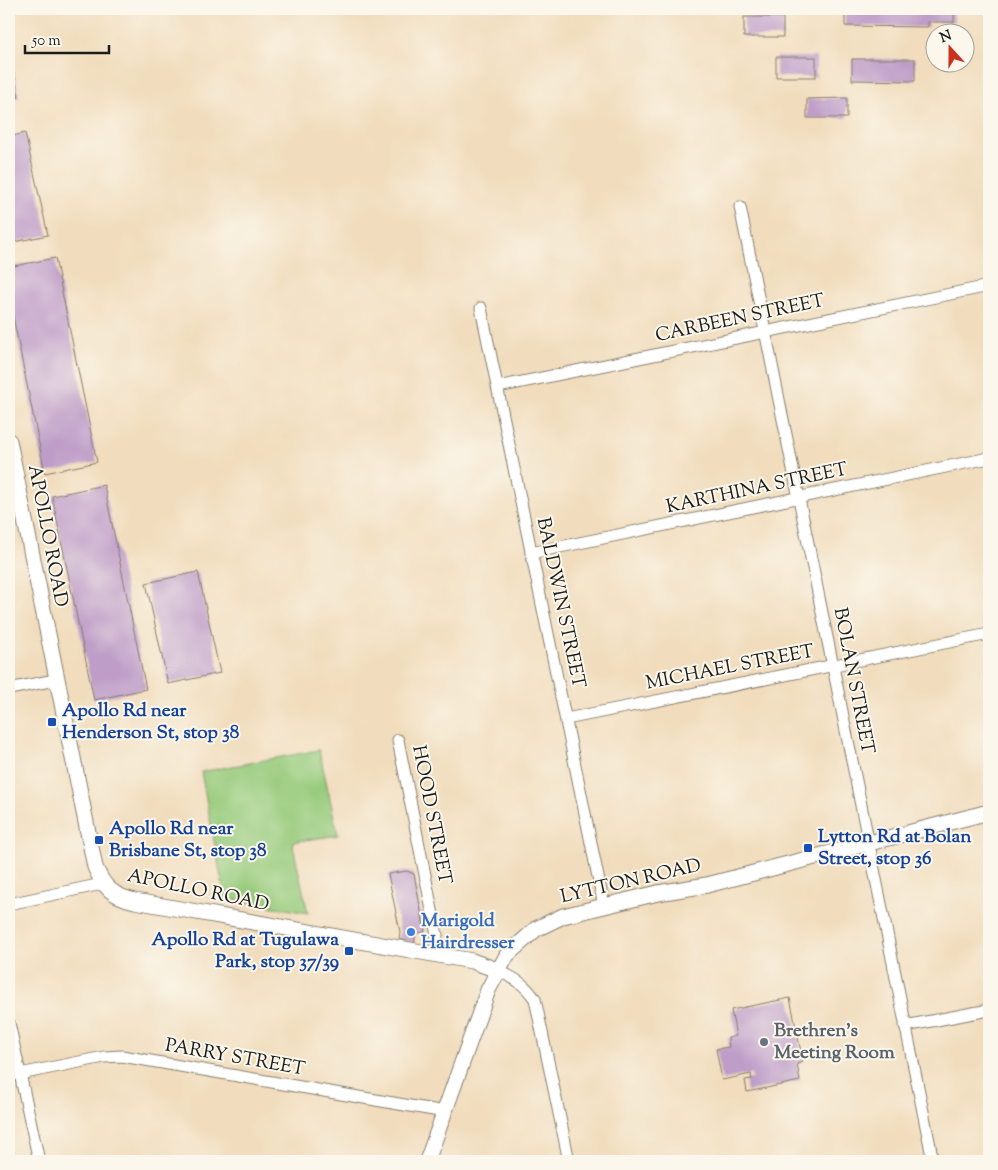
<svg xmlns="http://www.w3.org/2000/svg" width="998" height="1170" font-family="'Sorts Mill Goudy',serif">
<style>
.green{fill:#97cb7c;stroke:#5a744c}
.building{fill:#be9dc8}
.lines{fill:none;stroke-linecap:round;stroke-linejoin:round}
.street-casing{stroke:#867c6c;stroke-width:13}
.secondary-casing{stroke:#867c6c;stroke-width:17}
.street{stroke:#fff;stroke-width:11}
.secondary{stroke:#fff;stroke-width:15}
.transit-dot{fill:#1a4fb4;stroke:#fbf7ec;stroke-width:2}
.shop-dot{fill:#3f7fe0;stroke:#fbf7ec;stroke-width:2}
.worship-dot{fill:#6b7280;stroke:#fbf7ec;stroke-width:2}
.labels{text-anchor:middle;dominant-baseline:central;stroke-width:4;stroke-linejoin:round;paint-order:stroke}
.street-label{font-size:19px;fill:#1c1c1c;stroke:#fbf7ec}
.transit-label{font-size:19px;font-weight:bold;fill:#164399;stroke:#fbf7ec;text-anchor:start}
.shop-label{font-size:19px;font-weight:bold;fill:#366cbe;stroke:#fbf7ec;text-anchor:start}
.worship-label{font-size:19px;font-weight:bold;fill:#5b616d;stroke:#fbf7ec;text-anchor:start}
</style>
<rect width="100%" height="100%" fill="#fbf7ec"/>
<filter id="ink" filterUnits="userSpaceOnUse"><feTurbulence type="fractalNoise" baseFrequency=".02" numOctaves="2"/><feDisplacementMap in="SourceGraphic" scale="10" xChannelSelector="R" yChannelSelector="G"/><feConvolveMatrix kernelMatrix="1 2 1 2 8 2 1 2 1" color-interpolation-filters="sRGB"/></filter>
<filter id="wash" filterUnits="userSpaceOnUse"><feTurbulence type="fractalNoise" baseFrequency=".0096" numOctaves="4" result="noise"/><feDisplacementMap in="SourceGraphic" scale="20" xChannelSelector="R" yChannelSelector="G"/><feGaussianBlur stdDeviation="1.12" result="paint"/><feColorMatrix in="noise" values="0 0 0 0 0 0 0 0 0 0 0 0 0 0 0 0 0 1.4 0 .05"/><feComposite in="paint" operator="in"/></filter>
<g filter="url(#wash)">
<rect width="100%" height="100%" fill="#f1ddbd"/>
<path class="green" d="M319,750L338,835L292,842L308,913L225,898L201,772Z"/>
<g id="blocks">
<g class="building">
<path d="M845,9H954V22H928V27L845,26Z"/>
<rect x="744" y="17" width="39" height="20"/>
<path d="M9,51L19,97L9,99Z"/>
<rect x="776" y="57" width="40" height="20"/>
<path d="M852,59H915V81L852,80Z"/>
<path d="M847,98V118H807V99Z"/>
<path d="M25,133L48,235L9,243V137Z"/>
<path d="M55,258L97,462L45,473L9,297V267Z"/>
<path d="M104,485L146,689L94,700L52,496Z"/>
<path d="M198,572L220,673L168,684L146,583Z"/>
<path d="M407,871L414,874L425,932L416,933L414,943L399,939L400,932L388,874Z"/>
<path d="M790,998L803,1062L797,1064L800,1081L747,1092L745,1080L752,1079L751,1074L722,1080L716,1049L729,1047L728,1038L736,1036L731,1010Z"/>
</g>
</g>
</g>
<g filter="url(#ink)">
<use href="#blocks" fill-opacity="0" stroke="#867c6c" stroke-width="1"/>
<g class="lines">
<defs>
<g id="street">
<path d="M740,207L933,1161"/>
<path d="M481,308L604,906"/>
<path d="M498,387L989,286"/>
<path d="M9,503L20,501"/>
<path d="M531,553L989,458"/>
<path d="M9,689L55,680"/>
<path d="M566,719L989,634"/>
<path d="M398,740L437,935L435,956"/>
<path d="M9,904L102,884"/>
<path d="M497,970C514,978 524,983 535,999L569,1161"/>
<path d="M9,1023L39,1161"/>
<path d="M905,1026L989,1010"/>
<path d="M20,1074L104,1057L122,1056L445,1112"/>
</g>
<g id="secondary">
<path d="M9,441L95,867C104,888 113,896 135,901L472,961L497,970"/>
<path d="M427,1161L488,990L507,955L536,929L563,916L658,893L707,885L989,812"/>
</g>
</defs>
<use href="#street" class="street-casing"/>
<use href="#secondary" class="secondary-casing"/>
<use href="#street" class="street"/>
<use href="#secondary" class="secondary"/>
</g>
</g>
<g class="transit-dot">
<rect x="47" y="717" width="10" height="10" rx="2.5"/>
<rect x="94" y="835" width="10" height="10" rx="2.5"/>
<rect x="803" y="843" width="10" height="10" rx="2.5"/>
<rect x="344" y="946" width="10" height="10" rx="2.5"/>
</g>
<circle class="shop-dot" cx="411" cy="932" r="5"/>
<circle class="worship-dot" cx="764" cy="1042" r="5"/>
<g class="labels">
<g class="street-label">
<text transform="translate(740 319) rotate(-12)">CARBEEN STREET</text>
<text transform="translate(757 489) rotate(-12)">KARTHINA STREET</text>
<text transform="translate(47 536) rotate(79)">APOLLO ROAD</text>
<text transform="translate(560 603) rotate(78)">BALDWIN STREET</text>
<text transform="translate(730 668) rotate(-11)">MICHAEL STREET</text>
<text transform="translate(853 681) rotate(79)">BOLAN STREET</text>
<text transform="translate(431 815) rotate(79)">HOOD STREET</text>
<text transform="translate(631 882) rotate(-13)">LYTTON ROAD</text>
<text transform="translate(198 891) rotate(12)">APOLLO ROAD</text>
<text transform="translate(235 1058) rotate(10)">PARRY STREET</text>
</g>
<g class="transit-label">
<text x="62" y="711">Apollo Rd near<tspan x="62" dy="22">Henderson St, stop 38</tspan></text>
<text x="109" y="829">Apollo Rd near<tspan x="109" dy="22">Brisbane St, stop 38</tspan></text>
<text x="818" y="837">Lytton Rd at Bolan<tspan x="818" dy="22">Street, stop 36</tspan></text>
<text x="339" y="940" text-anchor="end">Apollo Rd at Tugulawa<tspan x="339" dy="22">Park, stop 37/39</tspan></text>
</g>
<g class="shop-label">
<text x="421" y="921">Marigold<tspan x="421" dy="22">Hairdresser</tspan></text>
</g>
<g class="worship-label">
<text x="774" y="1031">Brethren's<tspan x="774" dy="22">Meeting Room</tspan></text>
</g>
</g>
<rect width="998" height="1170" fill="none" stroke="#fbf7ec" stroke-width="30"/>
<g transform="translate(950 48) rotate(339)"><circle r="24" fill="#fbf7ec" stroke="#a29f99"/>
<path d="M0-4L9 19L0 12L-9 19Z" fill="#c8321e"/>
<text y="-8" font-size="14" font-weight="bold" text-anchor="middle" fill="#1c1c1c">N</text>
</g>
<path d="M25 45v8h84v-8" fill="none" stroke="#1c1c1c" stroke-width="2.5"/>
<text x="32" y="45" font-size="15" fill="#1c1c1c" stroke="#fbf7ec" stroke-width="4" paint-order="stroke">50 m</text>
</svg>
